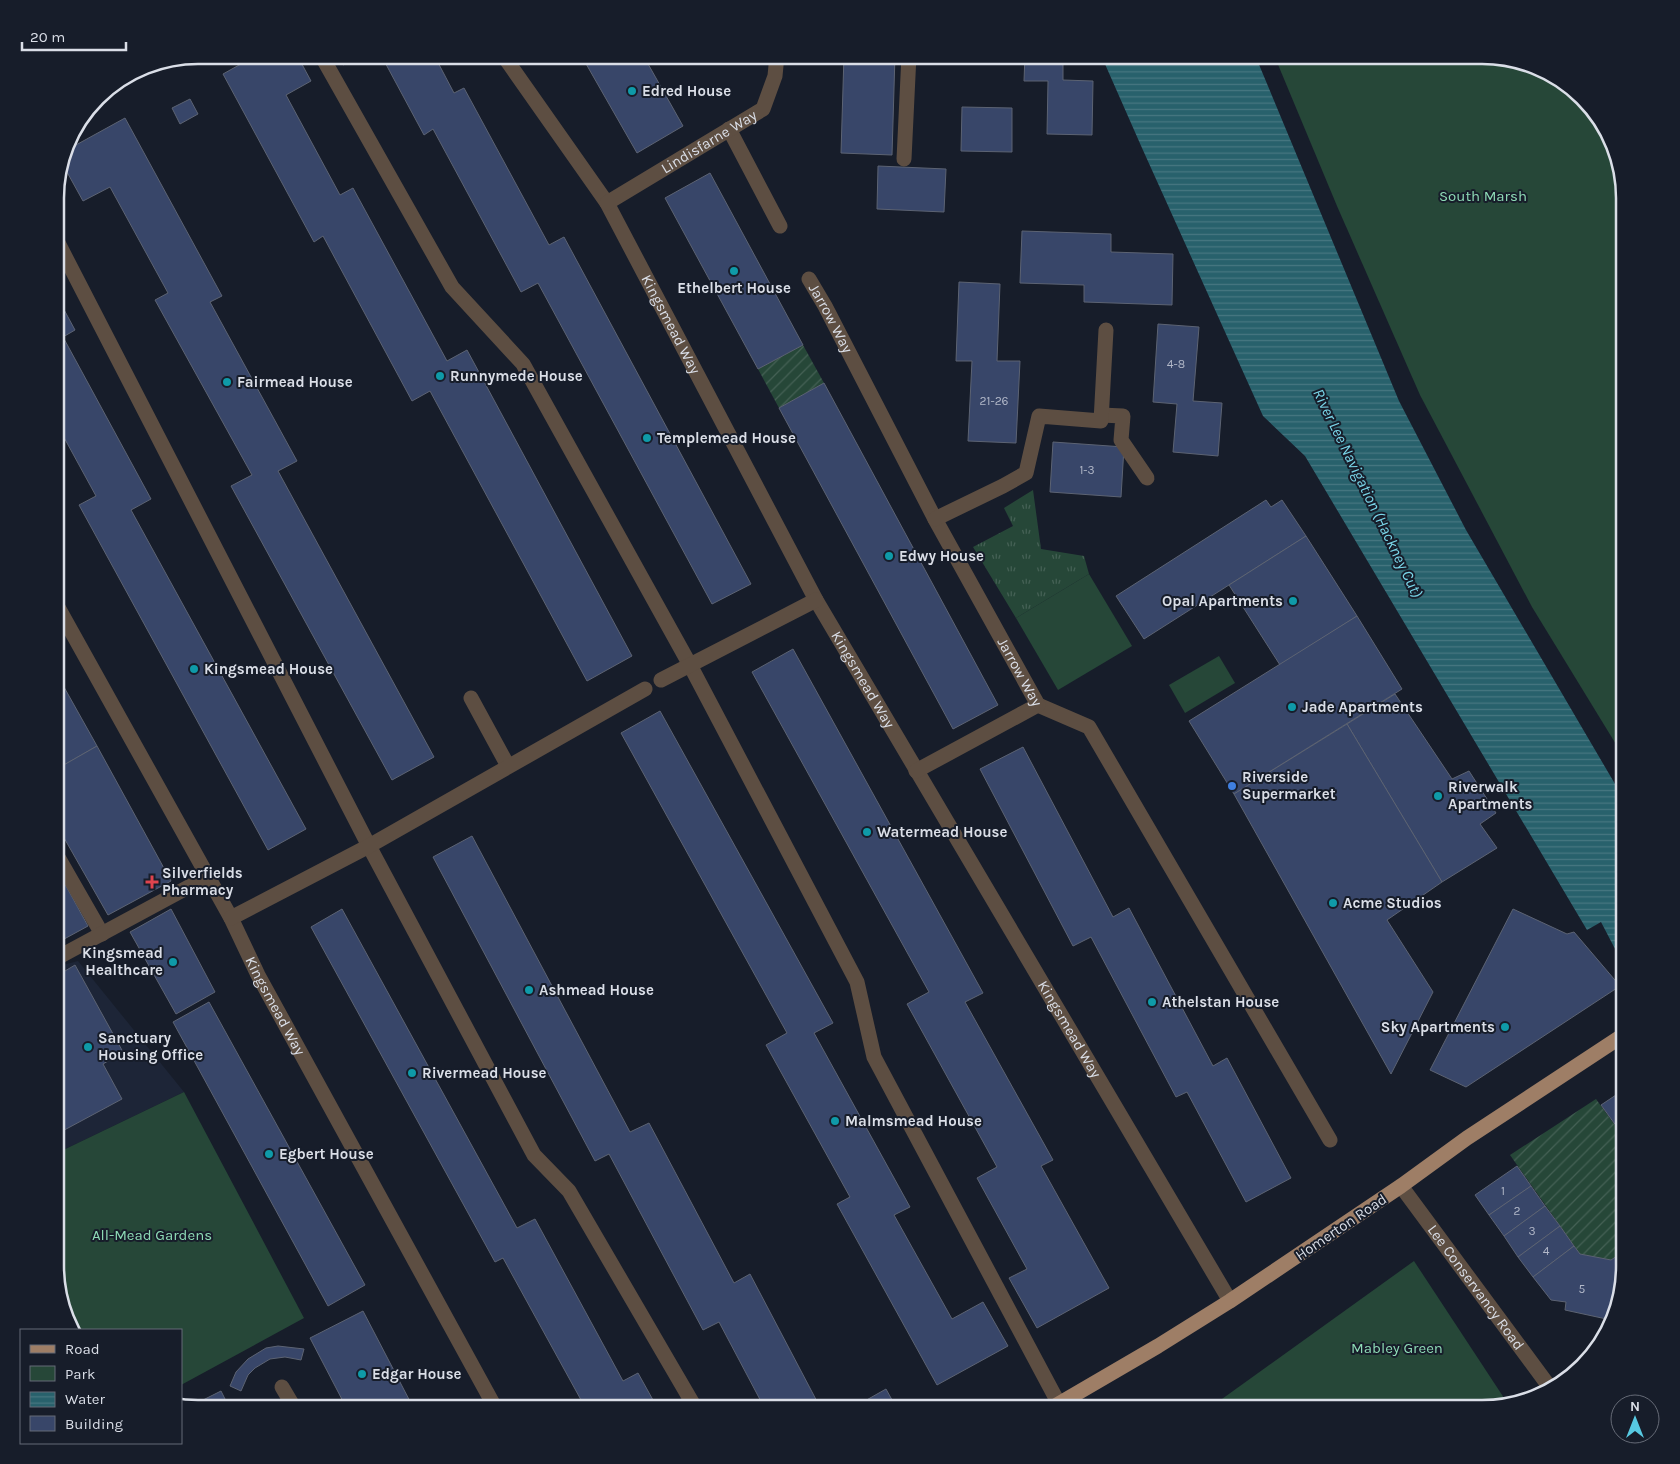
<svg xmlns="http://www.w3.org/2000/svg" width="1680" height="1464" font-family="Karla,sans-serif">
<style>
.built{fill:#1d2537}
.grass{fill:url(#grass-tufts)}
.park{fill:#264738}
.garden{fill:url(#garden-furrows)}
.water{fill:url(#water-rules)}
.building{fill:#384669;stroke:#5c6373}
.lines{fill:none;stroke-linecap:round;stroke-linejoin:round}
.minor{stroke:#5d4e42;stroke-width:15}
.major{stroke:#9e7e66;stroke-width:15}
.culture-dot{fill:#0f9aa8;stroke:#171d2a;stroke-width:2}
.shop-dot{fill:#3f7fe0;stroke:#171d2a;stroke-width:2}
.health-dot{fill:#e0444e;stroke:#171d2a;stroke-width:2}
.labels{text-anchor:middle;dominant-baseline:central;stroke-width:4;stroke-linejoin:round;paint-order:stroke}
.number-label{font-size:12px;fill:#b2b8c8}
.poi-label{font-size:15px;font-weight:bold;fill:#dadee7;stroke:#171d2a;text-anchor:start}
.street-label{font-size:15px;fill:#dadee7;stroke:#171d2a}
.park-label{font-size:15px;fill:#8edbb6;stroke:#171d2a}
.water-label{font-size:16px;font-style:italic;fill:#7ad6e9;stroke:#171d2a}
.rim{fill:none;stroke:#dadee7;stroke-width:2.5}
</style>
<defs>
<pattern id="grass-tufts" width="24" height="20" patternUnits="userSpaceOnUse" patternTransform="scale(1.25)"><rect width="24" height="20" fill="#264738"/><path d="M3 7l-1-3M5 7V3M7 7l1-3M15 17l-1-3M17 17v-4M19 17l1-3" fill="none" stroke="#456155"/></pattern>
<pattern id="garden-furrows" width="10" height="10" patternUnits="userSpaceOnUse" patternTransform="scale(1.25)"><rect width="10" height="10" fill="#264738"/><path d="M-1 1l2-2M0 10L10 0M9 11l2-2" fill="none" stroke="#456155"/></pattern>
<pattern id="water-rules" width="6" height="5" patternUnits="userSpaceOnUse" patternTransform="scale(1.25)"><rect width="6" height="5" fill="#28616c"/><path d="M0 2.5h6" fill="none" stroke="#477781"/></pattern>
</defs>
<rect width="100%" height="100%" fill="#171d2a"/>
<path class="built" d="M78,961L184,1092L55,1154V967Z"/>
<path class="grass" d="M1033,490L1041,549L1084,556L1089,574L1016,618L973,547L1013,526L1004,508Z"/>
<g class="park">
<path d="M1274,55H1483L1537,66L1583,97L1614,143L1625,197V759L1532,607L1420,395L1337,206Z"/>
<path d="M1089,574L1132,646L1058,690L1016,618Z"/>
<path d="M1219,656L1235,683L1185,713L1169,685Z"/>
<path d="M184,1092L304,1318L181,1385V1330H72L66,1321L55,1276V1154Z"/>
<path d="M1414,1261L1508,1404L1483,1409H1208Z"/>
</g>
<g class="garden">
<path d="M803,345L824,383L779,408L758,369Z"/>
<path d="M1596,1099L1625,1139V1251L1611,1260L1580,1254L1510,1155Z"/>
</g>
<path class="water" d="M1101,55H1255L1399,401L1466,530L1625,801V968L1601,922L1587,930L1305,456L1263,416L1142,148Z"/>
<g class="building">
<path d="M257,55H297L311,81L286,95L340,195L353,188L447,361L467,350L632,656L587,681L430,391L412,401L323,236L314,242L223,74Z"/>
<path d="M338,55H362L343,65Z"/>
<path d="M381,55H434L454,93L464,88L549,245L564,237L751,584L712,604L538,283L521,292L433,129L424,135Z"/>
<path d="M581,55H643L683,126L637,153Z"/>
<path d="M844,55H895L892,155L841,153Z"/>
<path d="M1025,55H1063V80L1093,81L1092,135L1047,134L1048,81H1024Z"/>
<path d="M190,99L198,114L180,124L172,108Z"/>
<path d="M962,107L1012,108V152L961,151Z"/>
<path d="M125,118L222,296L210,302L297,461L278,471L434,757L392,780L231,486L252,475L155,300L168,293L110,187L83,201L62,163L65,151Z"/>
<path d="M878,166L946,169L944,212L877,209Z"/>
<path d="M710,173L803,345L758,369L665,198Z"/>
<path d="M1022,231L1111,234V252L1173,254L1172,305L1084,302V285L1020,283Z"/>
<path d="M959,282L1000,284L997,361H1020L1016,443L968,441L972,361H956Z"/>
<path d="M55,293L75,330L63,337L151,499L131,510L306,829L268,850L79,505L96,496L55,421Z"/>
<path d="M1158,324L1199,327L1193,401L1222,403L1218,456L1173,452L1177,404L1153,402Z"/>
<path d="M824,383L998,705L953,729L779,408Z"/>
<path d="M1053,442L1124,447L1121,497L1050,492Z"/>
<path d="M1266,500L1271,507L1282,500L1306,536L1144,639L1116,596Z"/>
<path d="M1306,536L1357,616L1280,665L1229,585Z"/>
<path d="M1357,616L1402,689L1234,794L1189,721Z"/>
<path d="M793,649L983,993L965,1002L1053,1160L1041,1166L1109,1288L1037,1328L1009,1278L1027,1269L977,1178L997,1167L907,1004L929,992L752,672Z"/>
<path d="M55,671L97,746L55,770Z"/>
<path d="M1395,694L1452,779L1469,771L1496,813L1480,824L1497,848L1442,882L1347,724Z"/>
<path d="M660,711L833,1023L814,1033L910,1207L894,1215L952,1319L983,1302L1008,1346L937,1385L837,1204L850,1197L766,1045L787,1033L621,733Z"/>
<path d="M1347,724L1442,882L1387,920L1433,992L1391,1074L1234,794Z"/>
<path d="M97,746L171,881L108,915L55,822V770Z"/>
<path d="M1023,747L1113,917L1129,908L1213,1066L1227,1058L1291,1178L1246,1202L1187,1092L1176,1097L1091,937L1073,946L980,769Z"/>
<path d="M472,836L630,1132L649,1123L734,1283L750,1274L821,1409H765L719,1322L703,1330L609,1154L595,1161L433,857Z"/>
<path d="M55,866L88,926L55,944Z"/>
<path d="M171,909L215,992L176,1014L130,932Z"/>
<path d="M342,909L517,1228L535,1219L623,1381L638,1373L658,1409H586L503,1258L495,1262L311,927Z"/>
<path d="M1513,909L1567,934L1574,932L1620,986L1466,1087L1430,1070Z"/>
<path d="M75,965L123,1052L103,1064L122,1099L55,1135V1041L60,1039L55,1030V977Z"/>
<path d="M209,1002L365,1285L328,1306L173,1022Z"/>
<path d="M1625,1089V1121L1617,1127L1601,1105Z"/>
<path d="M1625,1121V1139L1617,1127Z"/>
<path d="M1517,1166L1531,1186L1489,1215L1475,1195Z"/>
<path d="M1531,1186L1545,1206L1504,1236L1489,1215Z"/>
<path d="M1545,1206L1560,1226L1518,1257L1504,1236Z"/>
<path d="M1560,1226L1574,1246L1533,1277L1518,1257Z"/>
<path d="M1574,1246L1580,1254L1611,1260L1620,1254L1625,1260V1276L1616,1311L1613,1310L1611,1320L1565,1310L1566,1302L1551,1300L1533,1277Z"/>
<path d="M363,1311L414,1409H347L310,1338Z"/>
<path d="M278,1346L304,1349L301,1360L285,1357L270,1359L255,1368L248,1375L241,1391L230,1386L236,1372L248,1359L266,1348Z"/>
<path d="M886,1389L897,1409H867L863,1402Z"/>
<path d="M221,1391L230,1409H197L189,1407Z"/>
</g>
<g class="lines">
<g class="minor">
<path d="M321,55L452,287L523,364L690,665L857,982L874,1057L1059,1404"/>
<path id="s1" d="M503,55L607,203L816,600L1230,1301"/>
<path d="M729,129L780,226"/>
<path d="M904,159L909,55"/>
<path id="s2" d="M607,203L763,109L775,76L777,55"/>
<path d="M55,237L369,846L534,1155L569,1191L696,1409"/>
<path id="s3" d="M809,279L825,306L935,519L1038,705"/>
<path d="M1101,415L1123,416L1121,440L1147,478"/>
<path d="M935,519L1003,486L1026,473L1039,416L1101,421L1106,330"/>
<path id="s4" d="M55,602L231,918L258,975L496,1409"/>
<path d="M661,680L816,600"/>
<path d="M471,698L508,766"/>
<path d="M1038,705L1089,727L1330,1140"/>
<path d="M916,771L1038,705"/>
<path d="M55,852L102,934"/>
<path d="M231,918L369,846L645,689"/>
<path d="M55,959L207,877"/>
<path id="s5" d="M1401,1186L1551,1389"/>
<path d="M282,1387L295,1409"/>
</g>
<path class="major" d="M1050,1409L1158,1346L1230,1301L1401,1186L1467,1138L1625,1034"/>
</g>
<g class="culture-dot">
<circle cx="632" cy="91" r="5"/>
<circle cx="734" cy="271" r="5"/>
<circle cx="440" cy="376" r="5"/>
<circle cx="227" cy="382" r="5"/>
<circle cx="647" cy="438" r="5"/>
<circle cx="889" cy="556" r="5"/>
<circle cx="1293" cy="601" r="5"/>
<circle cx="194" cy="669" r="5"/>
<circle cx="1292" cy="707" r="5"/>
<circle cx="1438" cy="796" r="5"/>
<circle cx="867" cy="832" r="5"/>
<circle cx="1333" cy="903" r="5"/>
<circle cx="173" cy="962" r="5"/>
<circle cx="529" cy="990" r="5"/>
<circle cx="1152" cy="1002" r="5"/>
<circle cx="1505" cy="1027" r="5"/>
<circle cx="88" cy="1047" r="5"/>
<circle cx="412" cy="1073" r="5"/>
<circle cx="835" cy="1121" r="5"/>
<circle cx="269" cy="1154" r="5"/>
<circle cx="362" cy="1374" r="5"/>
</g>
<circle class="shop-dot" cx="1232" cy="786" r="5"/>
<path class="health-dot" d="M149.5 874.5h5v5h5v5h-5v5h-5v-5h-5v-5h5z"/>
<g class="labels">
<g class="number-label">
<text x="1176" y="364">4-8</text>
<text x="994" y="401">21-26</text>
<text x="1087" y="470">1-3</text>
<text x="1503" y="1191">1</text>
<text x="1517" y="1211">2</text>
<text x="1532" y="1231">3</text>
<text x="1546" y="1251">4</text>
<text x="1582" y="1289">5</text>
</g>
<g class="poi-label">
<text x="642" y="91">Edred House</text>
<text x="734" y="288" text-anchor="middle">Ethelbert House</text>
<text x="450" y="376">Runnymede House</text>
<text x="237" y="382">Fairmead House</text>
<text x="657" y="438">Templemead House</text>
<text x="899" y="556">Edwy House</text>
<text x="1283" y="601" text-anchor="end">Opal Apartments</text>
<text x="204" y="669">Kingsmead House</text>
<text x="1302" y="707">Jade Apartments</text>
<text x="1242" y="777">Riverside<tspan x="1242" dy="17">Supermarket</tspan></text>
<text x="1448" y="787">Riverwalk<tspan x="1448" dy="17">Apartments</tspan></text>
<text x="877" y="832">Watermead House</text>
<text x="162" y="873">Silverfields<tspan x="162" dy="17">Pharmacy</tspan></text>
<text x="1343" y="903">Acme Studios</text>
<text x="163" y="953" text-anchor="end">Kingsmead<tspan x="163" dy="17">Healthcare</tspan></text>
<text x="539" y="990">Ashmead House</text>
<text x="1162" y="1002">Athelstan House</text>
<text x="1495" y="1027" text-anchor="end">Sky Apartments</text>
<text x="98" y="1038">Sanctuary<tspan x="98" dy="17">Housing Office</tspan></text>
<text x="422" y="1073">Rivermead House</text>
<text x="845" y="1121">Malmsmead House</text>
<text x="279" y="1154">Egbert House</text>
<text x="372" y="1374">Edgar House</text>
</g>
<g class="street-label">
<text stroke="none"><textPath href="#s2" startOffset="119">Lindisfarne Way</textPath></text>
<text stroke="none"><textPath href="#s3" startOffset="45">Jarrow Way</textPath></text>
<text stroke="none"><textPath href="#s1" startOffset="318">Kingsmead Way</textPath></text>
<text stroke="none"><textPath href="#s3" startOffset="446">Jarrow Way</textPath></text>
<text stroke="none"><textPath href="#s1" startOffset="722">Kingsmead Way</textPath></text>
<text stroke="none"><textPath href="#s4" startOffset="460">Kingsmead Way</textPath></text>
<text stroke="none"><textPath href="#s1" startOffset="1128">Kingsmead Way</textPath></text>
<text transform="translate(1341 1227) rotate(-34)">Homerton Road</text>
<text stroke="none"><textPath href="#s5" startOffset="126">Lee Conservancy Road</textPath></text>
</g>
<g class="park-label">
<text x="1483" y="196">South Marsh</text>
<text x="152" y="1235">All-Mead Gardens</text>
<text x="1397" y="1348">Mabley Green</text>
</g>
<g class="water-label">
<text transform="translate(1368 493) rotate(64)">River Lee Navigation (Hackney Cut)</text>
</g>
</g>
<path d="M0 0H1680V1464H0ZM198 64H1482A134 134 0 0 1 1616 198V1266A134 134 0 0 1 1482 1400H198A134 134 0 0 1 64 1266V198A134 134 0 0 1 198 64Z" fill="#171d2a" fill-rule="evenodd"/>
<path class="rim" d="M198 64H1482A134 134 0 0 1 1616 198V1266A134 134 0 0 1 1482 1400H198A134 134 0 0 1 64 1266V198A134 134 0 0 1 198 64Z"/>
<rect x="20" y="1329" width="162" height="115" fill="#171d2a" stroke="#656a76"/>
<rect x="30" y="1345" width="25" height="8" fill="#9e7e66" stroke="#656a76"/>
<text x="65" y="1354" font-size="15" fill="#dadee7">Road</text>
<rect x="30" y="1366" width="25" height="15" fill="#264738" stroke="#656a76"/>
<text x="65" y="1379" font-size="15" fill="#dadee7">Park</text>
<rect x="30" y="1392" width="25" height="15" fill="url(#water-rules)" stroke="#656a76"/>
<text x="65" y="1404" font-size="15" fill="#dadee7">Water</text>
<rect x="30" y="1416" width="25" height="15" fill="#384669" stroke="#656a76"/>
<text x="65" y="1429" font-size="15" fill="#dadee7">Building</text>
<g transform="translate(1635 1419)"><circle r="24" fill="#171d2a" stroke="#656a76"/>
<path d="M0-4L9 19L0 12L-9 19Z" fill="#57c9e2"/>
<text y="-8" font-size="14" font-weight="bold" text-anchor="middle" fill="#dadee7">N</text>
</g>
<path d="M22 42v8h104v-8" fill="none" stroke="#dadee7" stroke-width="2.5"/>
<text x="30" y="42" font-size="15" fill="#dadee7" stroke="#171d2a" stroke-width="4" paint-order="stroke">20 m</text>
</svg>
